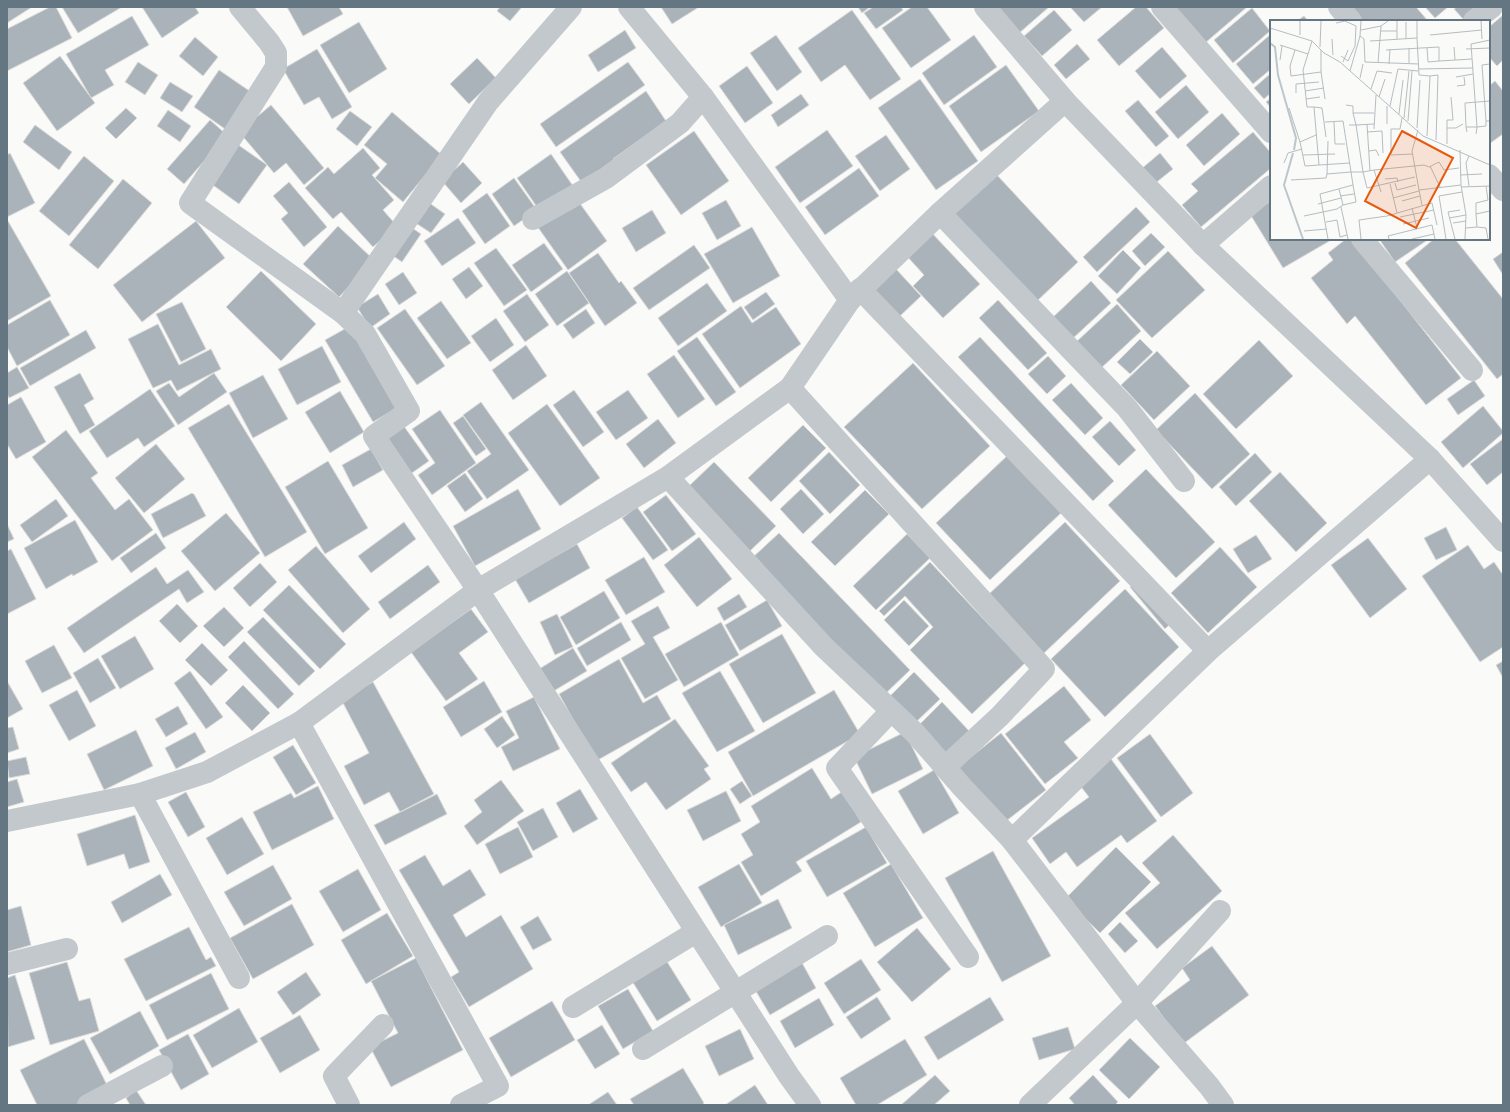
<svg xmlns="http://www.w3.org/2000/svg" width="1510" height="1112" font-family="Helvetica,sans-serif">
<style>
.building{fill:#aab3b9;stroke:#dcdcda}
.lines{fill:none;stroke-linecap:round;stroke-linejoin:round}
.minor{stroke:#c3c8cc;stroke-width:22}
.inset-river{fill:none;stroke:#bbc7cb;stroke-width:2}
.inset-road{fill:none;stroke:#b5bdc2;stroke-width:1}
.view{fill:#e8590c;fill-opacity:0.15;stroke:#e8590c;stroke-width:2}
.inset-edge{fill:none;stroke:#657683;stroke-width:2}
</style>
<rect width="100%" height="100%" fill="#fafaf8"/>
<g class="building">
<path d="M7,7H32L7,23Z"/>
<path d="M50,7H56L72,38L7,71V29Z"/>
<path d="M62,7H122L78,33Z"/>
<path d="M142,7H195L199,13L162,38Z"/>
<path d="M287,7H339L343,14L303,36Z"/>
<path d="M500,7H522L510,21L497,11Z"/>
<path d="M661,7H699L672,24Z"/>
<path d="M858,7H870L862,13Z"/>
<path d="M873,7H901L903,10L876,29L864,13Z"/>
<path d="M912,7H927L951,40L911,68L882,28Z"/>
<path d="M995,7H1049L1018,34Z"/>
<path d="M1070,7H1102L1084,22Z"/>
<path d="M1136,7H1146L1164,28L1119,66L1097,40Z"/>
<path d="M1174,7H1247L1205,43Z"/>
<path d="M1343,7H1416L1428,21H1355Z"/>
<path d="M1425,7H1448L1435,18Z"/>
<path d="M1457,7H1478L1464,20L1454,9Z"/>
<path d="M1252,8L1270,31L1233,63L1214,40Z"/>
<path d="M852,10L901,79L870,100L845,65L821,82L798,48Z"/>
<path d="M1054,10L1072,30L1042,56L1024,36Z"/>
<path d="M1503,15V60L1497,66L1489,57V27Z"/>
<path d="M132,16L149,45L105,70L114,85L91,98L66,54Z"/>
<path d="M1304,16L1308,21H1297Z"/>
<path d="M359,22L387,69L349,93L320,45Z"/>
<path d="M625,30L636,48L598,72L588,55Z"/>
<path d="M1271,34V69L1253,84L1236,64Z"/>
<path d="M776,35L802,72L777,91L750,53Z"/>
<path d="M974,35L997,67L944,105L922,73Z"/>
<path d="M195,37L218,57L203,76L179,56Z"/>
<path d="M1077,44L1090,59L1066,79L1054,65Z"/>
<path d="M1162,47L1187,76L1160,99L1135,71Z"/>
<path d="M317,49L352,107L332,119L319,97L304,105L283,69Z"/>
<path d="M60,56L95,103L57,131L23,83Z"/>
<path d="M477,58L496,78L469,104L450,84Z"/>
<path d="M138,62L158,75L145,95L125,82Z"/>
<path d="M628,62L645,85L556,147L540,124Z"/>
<path d="M1006,65L1039,111L981,152L949,106Z"/>
<path d="M747,66L773,103L745,123L719,86Z"/>
<path d="M219,70L251,92L225,129L194,107Z"/>
<path d="M1271,73V93L1264,99L1254,88Z"/>
<path d="M920,79L978,161L936,190L878,108Z"/>
<path d="M1495,81L1503,91V134L1489,144V86Z"/>
<path d="M170,82L193,96L182,112L160,98Z"/>
<path d="M1186,85L1209,112L1178,139L1155,112Z"/>
<path d="M646,91L666,121L613,159L615,161L582,183L560,152Z"/>
<path d="M801,94L809,105L778,127L771,115Z"/>
<path d="M1271,98V108L1266,102Z"/>
<path d="M1138,100L1169,136L1156,147L1125,111Z"/>
<path d="M271,105L324,168L304,185L286,163L274,173L239,132Z"/>
<path d="M126,108L137,118L116,139L105,128Z"/>
<path d="M168,110L191,126L180,142L157,126Z"/>
<path d="M350,111L372,127L357,146L336,129Z"/>
<path d="M392,112L442,155L403,202L375,178L387,164L364,145Z"/>
<path d="M1222,113L1240,134L1204,166L1186,145Z"/>
<path d="M210,120L227,135L184,184L167,169Z"/>
<path d="M35,125L72,152L59,170L23,142Z"/>
<path d="M827,130L853,166L800,203L775,167Z"/>
<path d="M694,131L729,181L681,215L646,165Z"/>
<path d="M1253,132L1271,153V168L1201,227L1182,205L1198,191L1191,184Z"/>
<path d="M886,135L910,169L880,191L855,156Z"/>
<path d="M237,144L267,165L239,204L210,183Z"/>
<path d="M363,148L380,168L372,175L394,200L383,210L397,226L373,247L341,212L333,219L305,188L328,167L334,174Z"/>
<path d="M10,153L35,203L7,217V155Z"/>
<path d="M1160,153L1173,169L1153,185L1140,170Z"/>
<path d="M551,154L573,186L539,210L517,178Z"/>
<path d="M84,156L114,181L69,236L39,211Z"/>
<path d="M463,162L482,183L461,203L442,181Z"/>
<path d="M859,168L879,196L825,235L805,207Z"/>
<path d="M996,174L1078,262L1035,303L951,217Z"/>
<path d="M514,178L537,210L514,226L492,194Z"/>
<path d="M123,179L152,203L98,269L69,245Z"/>
<path d="M289,182L327,227L304,247L281,219L288,213L273,196Z"/>
<path d="M487,193L510,226L485,244L462,211Z"/>
<path d="M576,198L607,241L568,270L537,226Z"/>
<path d="M726,200L741,226L717,240L702,213Z"/>
<path d="M1271,201V239H1333L1283,268L1250,214Z"/>
<path d="M428,202L445,214L431,233L414,222Z"/>
<path d="M1136,207L1150,222L1097,272L1083,257Z"/>
<path d="M652,210L666,233L636,252L622,228Z"/>
<path d="M458,218L476,243L442,266L424,241Z"/>
<path d="M8,221L51,296L7,321V222Z"/>
<path d="M196,221L225,258L142,322L113,285Z"/>
<path d="M408,225L421,234L402,262L389,253Z"/>
<path d="M338,226L374,260L339,297L303,264Z"/>
<path d="M752,227L780,276L733,303L704,254Z"/>
<path d="M930,231L980,284L943,318L913,286L924,275L905,254Z"/>
<path d="M1151,233L1165,247L1145,266L1132,251Z"/>
<path d="M1346,239H1352L1461,378L1426,405L1355,316L1347,324L1311,278L1333,260L1328,253Z"/>
<path d="M1379,239H1429L1395,262Z"/>
<path d="M1434,239H1455L1503,299V374L1497,379L1405,263Z"/>
<path d="M544,243L563,269L531,292L512,265Z"/>
<path d="M694,245L710,268L649,310L633,288Z"/>
<path d="M496,248L527,290L504,306L474,263Z"/>
<path d="M1123,250L1141,268L1117,294L1098,276Z"/>
<path d="M1168,251L1205,290L1152,338L1116,300Z"/>
<path d="M1503,252V275L1493,259Z"/>
<path d="M598,253L619,283L621,281L637,303L605,326L569,273Z"/>
<path d="M469,267L483,286L466,299L452,279Z"/>
<path d="M895,268L921,296L898,318L872,289Z"/>
<path d="M261,271L316,324L281,361L226,307Z"/>
<path d="M567,271L589,303L557,326L535,294Z"/>
<path d="M403,272L417,293L399,305L385,284Z"/>
<path d="M1091,281L1111,303L1070,341L1050,320Z"/>
<path d="M707,283L727,311L678,346L658,318Z"/>
<path d="M766,292L775,304L753,320L744,307Z"/>
<path d="M378,294L390,314L370,328L357,307Z"/>
<path d="M527,294L549,325L525,342L503,311Z"/>
<path d="M50,300L70,335L17,366L7,347V325Z"/>
<path d="M998,300L1047,353L1028,370L979,318Z"/>
<path d="M441,301L471,343L447,359L417,318Z"/>
<path d="M182,302L206,349L181,362L156,314Z"/>
<path d="M1117,304L1141,331L1099,370L1075,343Z"/>
<path d="M741,306L752,323L776,307L801,344L740,388L702,334Z"/>
<path d="M405,309L445,366L417,385L377,328Z"/>
<path d="M586,309L595,323L573,339L563,325Z"/>
<path d="M496,318L514,345L490,362L471,336Z"/>
<path d="M158,324L179,365L211,349L221,369L177,391L171,380L153,388L128,339Z"/>
<path d="M350,326L397,408L373,422L325,340Z"/>
<path d="M86,330L96,348L30,386L20,368Z"/>
<path d="M697,337L736,392L716,406L677,351Z"/>
<path d="M980,337L1114,481L1093,501L958,357Z"/>
<path d="M1140,339L1153,352L1130,374L1117,362Z"/>
<path d="M1259,340L1293,376L1236,429L1203,394Z"/>
<path d="M526,345L547,376L513,400L492,370Z"/>
<path d="M322,346L341,382L297,405L278,369Z"/>
<path d="M1157,351L1190,386L1154,420L1121,385Z"/>
<path d="M674,355L705,399L678,418L647,374Z"/>
<path d="M1048,356L1066,376L1047,394L1028,374Z"/>
<path d="M913,363L990,446L922,509L844,427Z"/>
<path d="M17,367L29,388L9,398L7,394V373Z"/>
<path d="M80,373L94,399L84,405L95,425L80,434L54,387Z"/>
<path d="M214,373L227,392L178,425L156,391L169,383L179,397Z"/>
<path d="M263,375L288,419L253,438L229,393Z"/>
<path d="M1474,380L1485,396L1458,415L1447,399Z"/>
<path d="M1071,383L1103,418L1085,435L1052,400Z"/>
<path d="M150,389L175,426L144,447L138,438L107,458L89,431Z"/>
<path d="M574,390L604,432L583,447L553,405Z"/>
<path d="M628,390L648,418L616,440L596,412Z"/>
<path d="M340,391L364,432L330,453L305,412Z"/>
<path d="M1195,393L1250,454L1212,489L1156,430Z"/>
<path d="M21,397L46,442L16,459L7,444V405Z"/>
<path d="M481,402L529,470L487,499L467,471L491,454L463,415Z"/>
<path d="M229,404L307,532L265,557L188,428Z"/>
<path d="M547,404L600,478L560,506L508,433Z"/>
<path d="M1483,406L1503,431V433L1463,468L1441,442Z"/>
<path d="M440,410L476,463L432,495L418,475L435,463L412,429Z"/>
<path d="M463,416L486,449L476,456L453,423Z"/>
<path d="M658,419L676,443L644,468L626,444Z"/>
<path d="M1110,421L1136,450L1119,466L1092,437Z"/>
<path d="M403,425L429,461L409,475L384,439Z"/>
<path d="M803,425L826,448L771,502L748,478Z"/>
<path d="M66,430L98,473L91,478L115,510L129,499L153,530L112,561L32,457Z"/>
<path d="M1503,439V472L1487,485L1470,464Z"/>
<path d="M156,444L185,479L144,513L115,478Z"/>
<path d="M371,449L383,470L353,487L342,465Z"/>
<path d="M829,452L860,485L830,514L799,481Z"/>
<path d="M1255,453L1272,472L1236,506L1219,487Z"/>
<path d="M1008,455L1061,513L990,580L936,523Z"/>
<path d="M328,461L368,528L325,554L285,487Z"/>
<path d="M714,462L776,526L749,552L688,487Z"/>
<path d="M1146,469L1215,542L1176,578L1108,505Z"/>
<path d="M1280,472L1327,523L1296,552L1249,501Z"/>
<path d="M465,473L483,499L465,512L447,486Z"/>
<path d="M518,489L541,529L475,566L453,526Z"/>
<path d="M801,489L824,514L803,534L780,509Z"/>
<path d="M865,490L889,514L835,566L811,542Z"/>
<path d="M192,493L193,494H194L206,516L163,538L151,514Z"/>
<path d="M666,495L696,534L672,551L643,512Z"/>
<path d="M56,499L68,516L32,542L20,525Z"/>
<path d="M637,507L668,550L653,560L622,518Z"/>
<path d="M226,513L260,553L215,591L181,551Z"/>
<path d="M75,520L98,562L73,576L72,574L46,589L24,548Z"/>
<path d="M404,522L416,539L371,573L358,556Z"/>
<path d="M1065,522L1120,581L1042,655L987,596Z"/>
<path d="M7,524L14,539L7,542Z"/>
<path d="M1446,527L1457,550L1436,560L1424,538Z"/>
<path d="M156,533L166,548L131,573L120,558Z"/>
<path d="M779,533L910,670L884,695L752,558Z"/>
<path d="M907,534L930,558L876,610L853,586Z"/>
<path d="M1256,535L1272,559L1248,573L1233,549Z"/>
<path d="M699,537L732,579L697,607L664,565Z"/>
<path d="M1368,538L1407,589L1370,618L1331,565Z"/>
<path d="M577,544L590,568L529,603L515,579Z"/>
<path d="M1468,545L1484,569L1494,562L1503,575V647L1480,662L1422,576Z"/>
<path d="M316,546L370,609L343,633L288,570Z"/>
<path d="M1220,547L1257,587L1208,633L1171,593Z"/>
<path d="M11,549L36,599L7,614V551Z"/>
<path d="M644,557L665,592L626,615L605,580Z"/>
<path d="M930,562L1025,663L972,714L910,650L933,627L905,596L884,616L879,611Z"/>
<path d="M260,563L277,582L250,607L233,588Z"/>
<path d="M428,565L440,582L390,619L378,602Z"/>
<path d="M156,567L167,584L188,570L204,592L187,603L179,589L84,653L67,628Z"/>
<path d="M1137,581L1171,623L1165,629L1130,587Z"/>
<path d="M289,585L346,644L320,669L263,610Z"/>
<path d="M1125,589L1179,647L1105,717L1051,659Z"/>
<path d="M604,591L620,618L576,645L560,617Z"/>
<path d="M739,594L747,607L724,621L717,608Z"/>
<path d="M767,600L782,626L740,651L725,625Z"/>
<path d="M904,600L929,626L909,646L884,620Z"/>
<path d="M177,604L198,626L180,643L159,621Z"/>
<path d="M658,606L670,628L653,637L678,680L645,699L621,658L645,644L631,621Z"/>
<path d="M224,607L244,628L224,647L203,626Z"/>
<path d="M471,609L488,632L459,653L478,679L446,701L411,652Z"/>
<path d="M557,614L573,647L555,655L540,622Z"/>
<path d="M263,617L315,671L299,686L247,632Z"/>
<path d="M621,622L631,640L587,666L577,648Z"/>
<path d="M721,622L739,655L684,687L665,654Z"/>
<path d="M782,634L816,693L763,723L729,664Z"/>
<path d="M135,636L154,669L120,689L101,656Z"/>
<path d="M244,641L294,694L278,709L228,657Z"/>
<path d="M202,643L228,670L211,686L185,660Z"/>
<path d="M54,645L72,678L42,693L25,661Z"/>
<path d="M573,648L587,671L552,692L539,669Z"/>
<path d="M98,658L116,688L90,703L73,673Z"/>
<path d="M619,659L643,703L657,695L671,719L596,761L559,694Z"/>
<path d="M1503,661V678L1496,665Z"/>
<path d="M190,671L223,717L206,729L174,683Z"/>
<path d="M720,671L755,731L717,752L682,693Z"/>
<path d="M914,672L940,699L914,724L888,698Z"/>
<path d="M7,681L23,709L7,718Z"/>
<path d="M484,681L502,712L461,737L443,707Z"/>
<path d="M373,682L434,794L400,812L389,792L364,805L344,766L369,753L341,699Z"/>
<path d="M243,685L270,713L252,731L225,703Z"/>
<path d="M1064,686L1091,720L1064,742L1078,758L1045,784L1005,734Z"/>
<path d="M77,690L96,726L69,741L49,705Z"/>
<path d="M834,690L860,734L753,796L728,752Z"/>
<path d="M534,697L560,749L513,771L501,747L519,738L506,711Z"/>
<path d="M942,702L971,733L944,759L915,729Z"/>
<path d="M178,706L188,724L166,737L155,719Z"/>
<path d="M502,716L515,735L497,748L484,729Z"/>
<path d="M675,719L709,766L704,769L711,779L666,810L646,782L631,792L611,763Z"/>
<path d="M13,727L19,749L7,753V728Z"/>
<path d="M136,730L153,766L104,790L87,754Z"/>
<path d="M195,732L206,752L176,769L165,748Z"/>
<path d="M905,732L923,769L872,794L854,757Z"/>
<path d="M1001,733L1046,790L1001,825L957,768Z"/>
<path d="M1150,734L1193,793L1161,817L1117,758Z"/>
<path d="M293,745L316,783L296,795L273,757Z"/>
<path d="M26,757L30,774L9,778L7,761Z"/>
<path d="M1111,759L1157,821L1127,843L1121,835L1077,867L1066,852L1050,864L1032,838L1089,797L1078,783Z"/>
<path d="M812,768L831,799L843,791L861,822L796,862L802,871L761,896L741,862L753,855L741,834L760,822L751,806Z"/>
<path d="M934,770L959,813L923,834L898,791Z"/>
<path d="M17,779L24,802L7,807V782Z"/>
<path d="M501,780L524,811L477,845L464,826L482,812L474,800Z"/>
<path d="M742,781L752,796L740,804L730,789Z"/>
<path d="M318,786L334,819L272,850L253,812L291,793L294,798Z"/>
<path d="M580,789L598,819L573,833L556,803Z"/>
<path d="M726,791L741,821L703,841L687,810Z"/>
<path d="M186,792L205,827L188,837L168,802Z"/>
<path d="M437,794L447,814L385,845L374,825Z"/>
<path d="M543,808L558,837L533,851L517,822Z"/>
<path d="M135,815L150,862L129,869L124,854L87,866L77,834Z"/>
<path d="M242,817L264,854L227,875L206,838Z"/>
<path d="M518,827L533,857L500,874L485,844Z"/>
<path d="M866,827L887,863L827,897L806,861Z"/>
<path d="M1173,835L1222,891L1157,949L1125,913L1160,883L1142,863Z"/>
<path d="M1116,847L1151,882L1100,933L1065,899Z"/>
<path d="M993,851L1051,956L1002,982L945,878Z"/>
<path d="M425,855L443,886L470,869L486,895L453,915L466,937L501,915L533,969L469,1007L451,977L459,972L399,870Z"/>
<path d="M739,864L762,903L721,927L698,887Z"/>
<path d="M891,864L923,918L875,947L843,893Z"/>
<path d="M273,865L292,899L244,926L224,892Z"/>
<path d="M358,869L381,910L343,932L319,891Z"/>
<path d="M160,874L172,895L122,923L111,902Z"/>
<path d="M778,899L792,928L738,955L724,925Z"/>
<path d="M292,904L314,945L253,979L230,938Z"/>
<path d="M21,906L31,945L7,952V910Z"/>
<path d="M387,913L413,956L366,984L341,940Z"/>
<path d="M538,916L552,940L533,950L520,927Z"/>
<path d="M1120,922L1138,941L1125,953L1108,934Z"/>
<path d="M189,927L206,960L211,957L216,966L146,1001L124,959Z"/>
<path d="M917,928L951,969L912,1002L877,962Z"/>
<path d="M1212,946L1249,995L1183,1044L1155,1006L1190,980L1182,968Z"/>
<path d="M416,958L463,1050L391,1087L370,1047L398,1033L371,981Z"/>
<path d="M861,959L881,990L844,1014L824,983Z"/>
<path d="M666,960L691,1000L657,1021L632,981Z"/>
<path d="M801,961L816,988L770,1015L754,988Z"/>
<path d="M67,962L79,1001L90,998L99,1031L50,1045L29,973Z"/>
<path d="M306,972L321,995L293,1015L277,992Z"/>
<path d="M211,973L229,1009L167,1040L149,1005Z"/>
<path d="M15,975L35,1039L8,1047L7,978Z"/>
<path d="M628,989L653,1031L623,1049L598,1006Z"/>
<path d="M877,997L891,1019L861,1039L846,1017Z"/>
<path d="M990,997L1004,1020L938,1060L924,1037Z"/>
<path d="M819,998L834,1025L795,1048L780,1021Z"/>
<path d="M552,1001L575,1040L511,1077L489,1038Z"/>
<path d="M239,1008L258,1042L212,1068L193,1035Z"/>
<path d="M140,1011L159,1046L110,1074L90,1038Z"/>
<path d="M300,1015L320,1050L280,1073L260,1038Z"/>
<path d="M602,1025L620,1054L595,1069L577,1040Z"/>
<path d="M1068,1027L1075,1049L1039,1060L1032,1038Z"/>
<path d="M740,1029L754,1059L719,1076L705,1046Z"/>
<path d="M188,1034L209,1074L181,1090L159,1050Z"/>
<path d="M1130,1038L1160,1067L1129,1099L1099,1070Z"/>
<path d="M84,1039L109,1089L76,1105H37L20,1070Z"/>
<path d="M905,1039L927,1075L877,1105H856L840,1078Z"/>
<path d="M683,1068L704,1103L702,1105H634L630,1099Z"/>
<path d="M935,1075L950,1091L934,1105H901Z"/>
<path d="M1093,1075L1118,1102L1115,1105H1075L1069,1098Z"/>
<path d="M755,1085L768,1105H725Z"/>
<path d="M136,1090L146,1105H130L126,1098Z"/>
<path d="M608,1092L617,1105H588Z"/>
</g>
<g class="lines">
<g class="minor">
<path d="M240,7L269,42L276,53V67L190,203L343,313L365,334L409,411L374,436L478,590L789,1076L810,1105"/>
<path d="M985,7L1065,101L1203,245L1430,459L1503,541"/>
<path d="M1162,7L1271,132"/>
<path d="M1339,7L1351,21"/>
<path d="M1474,21L1492,7"/>
<path d="M1489,175L1503,190"/>
<path d="M940,213L1127,408L1184,481"/>
<path d="M533,219L606,178L680,123L703,97"/>
<path d="M1362,239L1472,370"/>
<path d="M1203,245L1271,186"/>
<path d="M860,289L1208,651"/>
<path d="M850,300L940,213L1065,101"/>
<path d="M343,313L488,102L571,7"/>
<path d="M790,388L1044,669L1000,716L945,767"/>
<path d="M668,477L824,647L915,733L963,788L1012,840L1137,1003L1209,1086L1223,1105"/>
<path d="M891,711L837,768L968,957"/>
<path d="M299,723L498,1086L461,1105"/>
<path d="M140,794L239,978"/>
<path d="M7,821L140,794L207,772L299,723L478,590L668,477L790,388L850,300L703,97L629,7"/>
<path d="M1012,840L1208,651L1430,459"/>
<path d="M7,964L67,949"/>
<path d="M573,1007L696,932"/>
<path d="M643,1049L827,936"/>
<path d="M88,1105L162,1066"/>
<path d="M349,1105L334,1076L383,1025"/>
<path d="M1030,1105L1137,1003L1220,911"/>
</g>
</g>
<g transform="translate(1270 20)">
<rect width="220" height="220" fill="#fafaf8"/>
<path class="inset-river" d="M0,23L5,27L8,55L26,118L24,130M23,133L14,165L33,219"/>
<path class="inset-road" d="M127,1V19M211,1L212,19M136,2V19M66,3L75,1L86,6L85,26L78,41L71,36M0,8L42,21L54,33L70,42L153,116L220,145M91,10L111,6L118,1M111,11H127M30,15V1M160,15L212,10M90,16L94,19L95,42L149,44M147,18V1M62,19L63,35M42,21L33,50L37,87H44L49,145L80,143M100,21L147,18L149,55L160,56L157,116M10,25L38,34M50,27L51,1M184,27L185,40M139,28V43M157,28L158,42L169,41M196,29L220,28M25,30L20,46L21,56L51,52L55,79M51,30V52M116,30L169,27V41L202,39M10,40L12,26M73,42L78,30M108,43L111,6M119,44L120,29M220,44L212,45L216,101H220M148,49L203,48M80,51L90,16L91,1M160,56L168,55L166,120M186,57L203,54M90,58L93,44M187,66L195,65L194,57M101,69L107,51L122,53M35,71L54,68M26,73V64L49,62M109,77L115,59M36,79L50,77M76,85L83,86V93M120,86L128,49L148,51M44,87L52,88L56,117M19,88L30,122M129,94L133,60M132,98L130,109H121V135L143,134M134,98L139,51M138,101L142,51M216,101V106L207,107L201,24L220,20M64,102L65,124H75M97,104L100,151M104,104L86,105L93,152L104,150M117,104V86M79,105H86L83,93H104M196,107L195,83L220,81M147,108L150,60M177,108H186L193,104M104,109L106,75M148,110L142,131L149,170L191,165L190,130M97,112L112,111L113,133M197,112L196,107H207L206,114M46,115L30,122L35,146L49,145M177,124V100H183L181,77M99,131L106,130L109,136M33,135L65,134M14,143L18,133L32,129M160,146L170,167M57,154L58,121M190,155L212,154M115,159L127,158L128,162M21,160L56,158L57,154L81,152L73,101L55,102M125,163L127,170L146,165M120,164L127,193M191,165L196,195L195,219M199,166L196,143L199,136M191,167L220,166M69,169L73,185L86,182L83,165M149,170L152,185M111,172L104,150L154,145L159,147L169,142L174,150L189,148M70,176L84,174M123,178L149,171M132,181L150,176M48,184L71,178M71,187L78,219M142,188L147,208M206,194V183L218,180L216,166M34,196L67,189L73,185M130,197L164,190M179,198L196,195M56,202L67,200L70,217L77,215M183,203L196,201M133,204L159,198M207,207L216,208L218,219M196,208L207,207L206,194L220,191M34,211L57,209M58,219L50,174L83,165L81,152H93L97,168L145,157M91,219L89,200L117,196L162,183L167,205M119,219L118,216L162,205L165,219M142,219L164,214M176,219L169,176L192,172M185,219L178,192L190,190"/>
<path class="view" d="M132,111L183,138L146,208L95,181Z"/>
<rect width="220" height="220" class="inset-edge"/>
</g>
<rect width="1510" height="1112" fill="none" stroke="#657683" stroke-width="16"/>
</svg>
